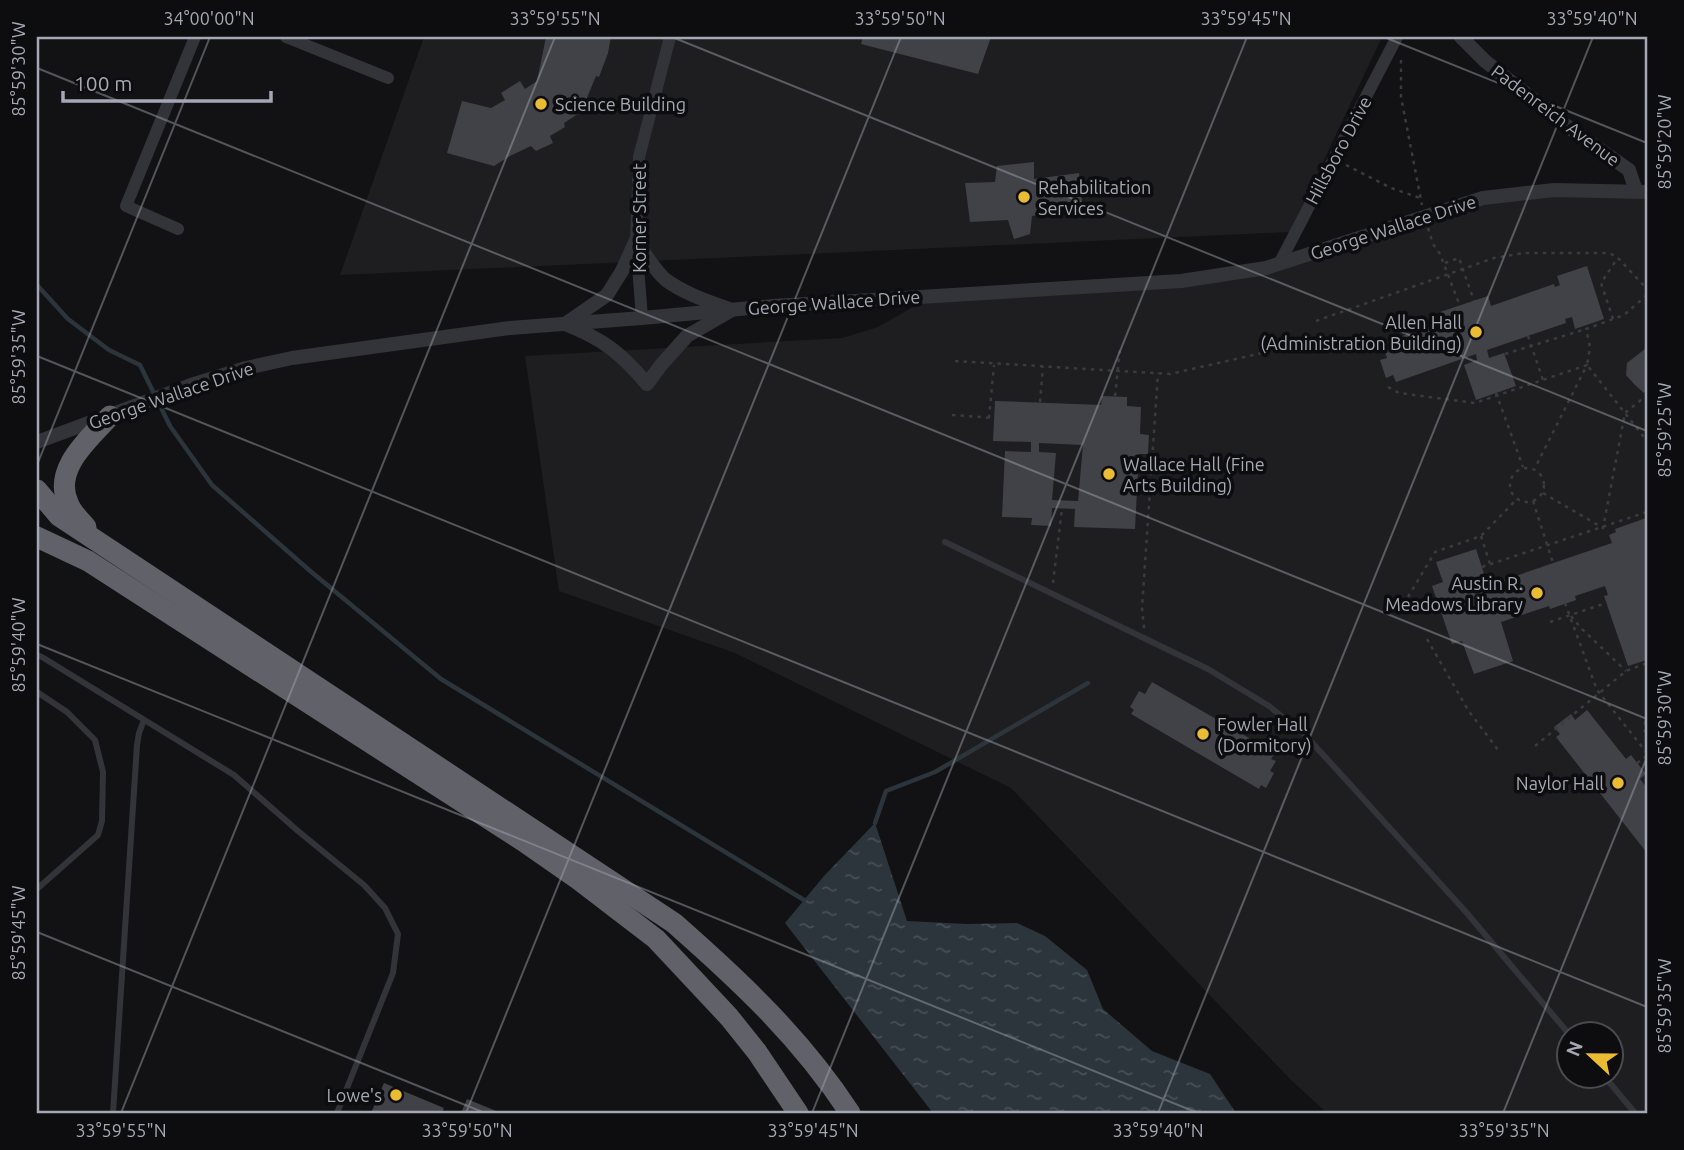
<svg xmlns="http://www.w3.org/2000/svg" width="1684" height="1150" font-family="Ubuntu,sans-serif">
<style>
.built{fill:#1e1e21;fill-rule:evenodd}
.water{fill:url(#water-ripples)}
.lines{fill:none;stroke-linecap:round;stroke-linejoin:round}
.stream{stroke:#2c343c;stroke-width:4.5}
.building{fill:#414247;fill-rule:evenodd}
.path{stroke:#393b3f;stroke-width:2.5;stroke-dasharray:3.5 5;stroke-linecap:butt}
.service{stroke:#333439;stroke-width:6}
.minor{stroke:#333439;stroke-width:12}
.tertiary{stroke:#333439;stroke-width:14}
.motorway{stroke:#606169;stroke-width:21}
.ticks{fill:none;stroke:#a4a8b4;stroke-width:2;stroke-opacity:0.45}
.poi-dot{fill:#eabc34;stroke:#0d0d0f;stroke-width:2.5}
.labels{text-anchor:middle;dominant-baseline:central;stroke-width:7;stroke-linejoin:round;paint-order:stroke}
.poi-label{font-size:18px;fill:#a4a8b4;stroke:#0d0d0f;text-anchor:start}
.street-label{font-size:18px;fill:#a4a8b4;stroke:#0d0d0f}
.neatline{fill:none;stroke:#a4a8b4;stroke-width:2.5}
.ticks-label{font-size:18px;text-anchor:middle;fill:#a4a8b4}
</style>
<defs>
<pattern id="water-ripples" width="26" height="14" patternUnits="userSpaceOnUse" patternTransform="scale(1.75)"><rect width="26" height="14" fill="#2c343c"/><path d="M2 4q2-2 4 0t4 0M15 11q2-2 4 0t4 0" fill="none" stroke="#484f56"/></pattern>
</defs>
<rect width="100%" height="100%" fill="#121214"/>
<g class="built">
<path d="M424,37H1382L1290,232L340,275Z"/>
<path d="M1554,190L1647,197V1113H1327L1291,1080L1011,788L735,653L559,591L525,356L842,338L878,327L934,295L1244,272L1425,216ZM1568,1034H1610V1076H1568Z"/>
</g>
<path class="water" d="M875,823L907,921L967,924L1017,923L1045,936L1087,970L1103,1009L1152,1051L1210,1074L1236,1113H933L785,923L824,876Z"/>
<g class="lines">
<g class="stream">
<path d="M37,285L68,319L109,350L140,365L170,426L212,485L309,570L441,679L804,900"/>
<path d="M875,823L886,791L935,772L1088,683"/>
</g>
</g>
<g class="building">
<path d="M546,37H611L608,53L599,77L596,76L581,112L564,123L565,127L550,136L553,143L536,151L531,146L510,156L494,166L447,153L462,101L491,108L505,100L501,93L520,81L525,89L537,81Z"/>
<path d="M863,37H991L978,74L861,44Z"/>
<path d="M1034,162V179L1079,173L1083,210L1032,216L1030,234L1014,239L1008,220L970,222L965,183L995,182L997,166Z"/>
<path d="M1587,266L1604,319L1575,329L1572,317L1565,319L1566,323L1487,350L1489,358L1504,353L1516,386L1476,400L1464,365L1477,360L1476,354L1396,382L1393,375L1386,378L1380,360L1387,358L1382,343L1443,322L1440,312L1488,296L1491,306L1554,284L1555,287L1560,285L1557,276Z"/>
<path d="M1645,349H1647V390L1644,393L1634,384L1626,375L1627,363Z"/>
<path d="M1102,396L1127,397V406L1141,407L1140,434L1149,435L1148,454H1139L1135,529L1074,527L1075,509L1052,508L1051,526L1031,525L1032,518L1002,517L1005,451L1031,452V442L993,441L995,401L1101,405ZM1039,443L1083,445L1078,501L1052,500L1056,453L1039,452Z"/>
<path d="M1646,518L1647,660L1628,666L1604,596L1608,595L1605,586L1575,596L1576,600L1550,609L1549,606L1501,622L1513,661L1474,674L1462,641L1452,644L1432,586L1443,582L1436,562L1476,549L1490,592L1500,588L1498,582L1612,543L1609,535L1616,532L1615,529Z"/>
<path d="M1152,682L1275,753L1271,759L1276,761L1270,771L1274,773L1266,788L1261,785L1259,789L1131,714L1134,710L1130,707L1139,691L1145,694Z"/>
<path d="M1587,710L1626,759L1631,755L1646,774L1640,779L1647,788V853L1556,737L1560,734L1554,727L1571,714L1575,720Z"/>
<path d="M384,1083L444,1108L442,1113H371Z"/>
<path d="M467,1099L501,1113H461Z"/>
</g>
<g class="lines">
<g class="path">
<path d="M1401,60V97L1422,205"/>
<path d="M1346,165L1391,188L1420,198"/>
<path d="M1428,228L1433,244L1440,254L1460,306"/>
<path d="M1445,263L1459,258L1474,301"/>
<path d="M1647,295L1624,315L1586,329L1590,347L1587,365L1647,441"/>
<path d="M1613,319L1601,283L1617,259"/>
<path d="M1316,321L1494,258L1524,253H1609L1617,257L1647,289"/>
<path d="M1528,336L1543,380"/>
<path d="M1505,354L1586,329"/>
<path d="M955,361L1170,374L1284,348"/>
<path d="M1388,387L1399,393L1475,403L1587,365L1535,468"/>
<path d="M1496,393L1523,467"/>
<path d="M1115,396L1120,349"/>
<path d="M1040,402L1043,367"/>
<path d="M952,415L994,418"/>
<path d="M989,418L994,365"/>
<circle cx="1527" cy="485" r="17"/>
<path d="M1137,493L1149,494"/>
<path d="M1543,493L1603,528L1625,413L1647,395"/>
<path d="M1533,501L1553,563"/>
<path d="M1481,536L1490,564"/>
<path d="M1482,567L1647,512"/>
<path d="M1053,583L1062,508"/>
<path d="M1408,597L1435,552L1481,536L1517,499"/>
<path d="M1565,603L1597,690L1647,753"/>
<path d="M1571,616L1582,629L1626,671"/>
<path d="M1550,622L1606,603"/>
<path d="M1144,628L1142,608L1158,373"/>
<path d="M1427,639L1468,710L1498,750"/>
<path d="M1647,713L1644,729L1647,735"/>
<path d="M1535,746L1626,671L1647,663"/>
<path d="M1637,763L1647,756"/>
</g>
<g class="service">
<path d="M945,542L1208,669L1269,706L1304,734L1338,771L1466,912L1569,1034"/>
<path d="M37,655L42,657L234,775L298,831L364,885L385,908L398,934L393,973L337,1113"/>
<path d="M37,692L67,712L95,740L103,772L102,821L98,835L37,889"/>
<path d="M1604,1076L1635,1113"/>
<path d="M113,1113L137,745L139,733L144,720"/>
</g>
<g class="minor">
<path d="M286,37L388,78"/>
<path d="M178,229L126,206L195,37"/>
<path d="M1279,264L1397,37"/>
<path d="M642,318L636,240L639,157L670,37"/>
</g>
<g class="tertiary">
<path d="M1461,37L1485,61L1564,124L1629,170L1636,191"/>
<path d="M636,240C645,253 653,269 666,280C685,294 710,302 732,310L687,336L661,365L647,384C621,353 603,339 565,324L607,295L622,271Z"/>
<path d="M37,442L191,385L246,368L292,358L510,328L642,318L773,306L1181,281L1266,268L1483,198L1554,190L1647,192"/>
</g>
<g class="motorway">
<path d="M37,490L59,516L674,923C741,982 801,1038 850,1113"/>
<path d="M86,527C80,520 73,514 69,505C51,470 89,439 110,416"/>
<path d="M37,537L88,561L523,841L579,880L656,939L729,1017L757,1052L798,1113"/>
</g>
</g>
<path class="ticks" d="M672,37L1647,431M1384,37L1647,143M37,68L1647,719M37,356L1647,1007M37,465L210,37M37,644L1198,1113M37,932L485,1113M121,1113L555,37M466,1113L901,37M812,1113L1247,37M1158,1113L1593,37M1503,1113L1647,757"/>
<g class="poi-dot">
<circle cx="541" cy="104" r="7"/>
<circle cx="1024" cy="197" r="7"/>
<circle cx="1476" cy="332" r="7"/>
<circle cx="1109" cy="474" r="7"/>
<circle cx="1537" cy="593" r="7"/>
<circle cx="1203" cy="734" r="7"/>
<circle cx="1618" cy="783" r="7"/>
<circle cx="396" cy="1095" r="7"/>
</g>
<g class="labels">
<g class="poi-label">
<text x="555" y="104">Science Building</text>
<text x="1038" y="187">Rehabilitation<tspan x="1038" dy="21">Services</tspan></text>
<text x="1462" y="322" text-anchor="end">Allen Hall<tspan x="1462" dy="21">(Administration Building)</tspan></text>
<text x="1123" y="464">Wallace Hall (Fine<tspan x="1123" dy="21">Arts Building)</tspan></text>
<text x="1523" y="583" text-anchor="end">Austin R.<tspan x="1523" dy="21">Meadows Library</tspan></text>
<text x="1217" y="724">Fowler Hall<tspan x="1217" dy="21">(Dormitory)</tspan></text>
<text x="1604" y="783" text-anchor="end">Naylor Hall</text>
<text x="382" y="1095" text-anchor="end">Lowe's</text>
</g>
<g class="street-label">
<text transform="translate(1556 115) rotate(37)">Padenreich Avenue</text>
<text transform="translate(1338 150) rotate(-62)">Hillsboro Drive</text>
<text transform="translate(639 218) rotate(-90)">Korner Street</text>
<text transform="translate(1393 227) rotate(-18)">George Wallace Drive</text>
<text transform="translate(834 302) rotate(-4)">George Wallace Drive</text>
<text transform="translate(171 395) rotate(-19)">George Wallace Drive</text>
</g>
</g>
<rect width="1684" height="1150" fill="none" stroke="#0d0d0f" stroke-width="77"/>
<g transform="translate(1590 1055) rotate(292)"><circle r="33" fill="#0d0d0f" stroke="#494b51" stroke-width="2"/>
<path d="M0-5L12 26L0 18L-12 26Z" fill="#eabc34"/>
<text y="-10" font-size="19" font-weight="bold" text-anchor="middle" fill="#a4a8b4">N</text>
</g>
<path d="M63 91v10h208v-10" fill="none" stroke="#a4a8b4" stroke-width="3.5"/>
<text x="74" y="91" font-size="21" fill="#a4a8b4" stroke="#0d0d0f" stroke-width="5" paint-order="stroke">100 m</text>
<rect x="38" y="38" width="1608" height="1074" class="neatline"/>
<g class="ticks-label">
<text x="209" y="25">34°00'00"N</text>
<text x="555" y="25">33°59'55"N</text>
<text x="900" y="25">33°59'50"N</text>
<text x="1246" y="25">33°59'45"N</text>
<text x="1592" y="25">33°59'40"N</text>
<text transform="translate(19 69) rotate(-90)" y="6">85°59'30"W</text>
<text transform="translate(1665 142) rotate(-90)" y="6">85°59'20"W</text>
<text transform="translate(19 357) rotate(-90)" y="6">85°59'35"W</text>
<text transform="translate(1665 430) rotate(-90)" y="6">85°59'25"W</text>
<text transform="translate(19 645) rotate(-90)" y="6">85°59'40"W</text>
<text transform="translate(1665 718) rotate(-90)" y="6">85°59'30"W</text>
<text transform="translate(19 933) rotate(-90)" y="6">85°59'45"W</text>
<text transform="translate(1665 1006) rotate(-90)" y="6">85°59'35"W</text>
<text x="121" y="1137">33°59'55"N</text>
<text x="467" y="1137">33°59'50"N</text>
<text x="813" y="1137">33°59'45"N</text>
<text x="1158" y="1137">33°59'40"N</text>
<text x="1504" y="1137">33°59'35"N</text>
</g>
</svg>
